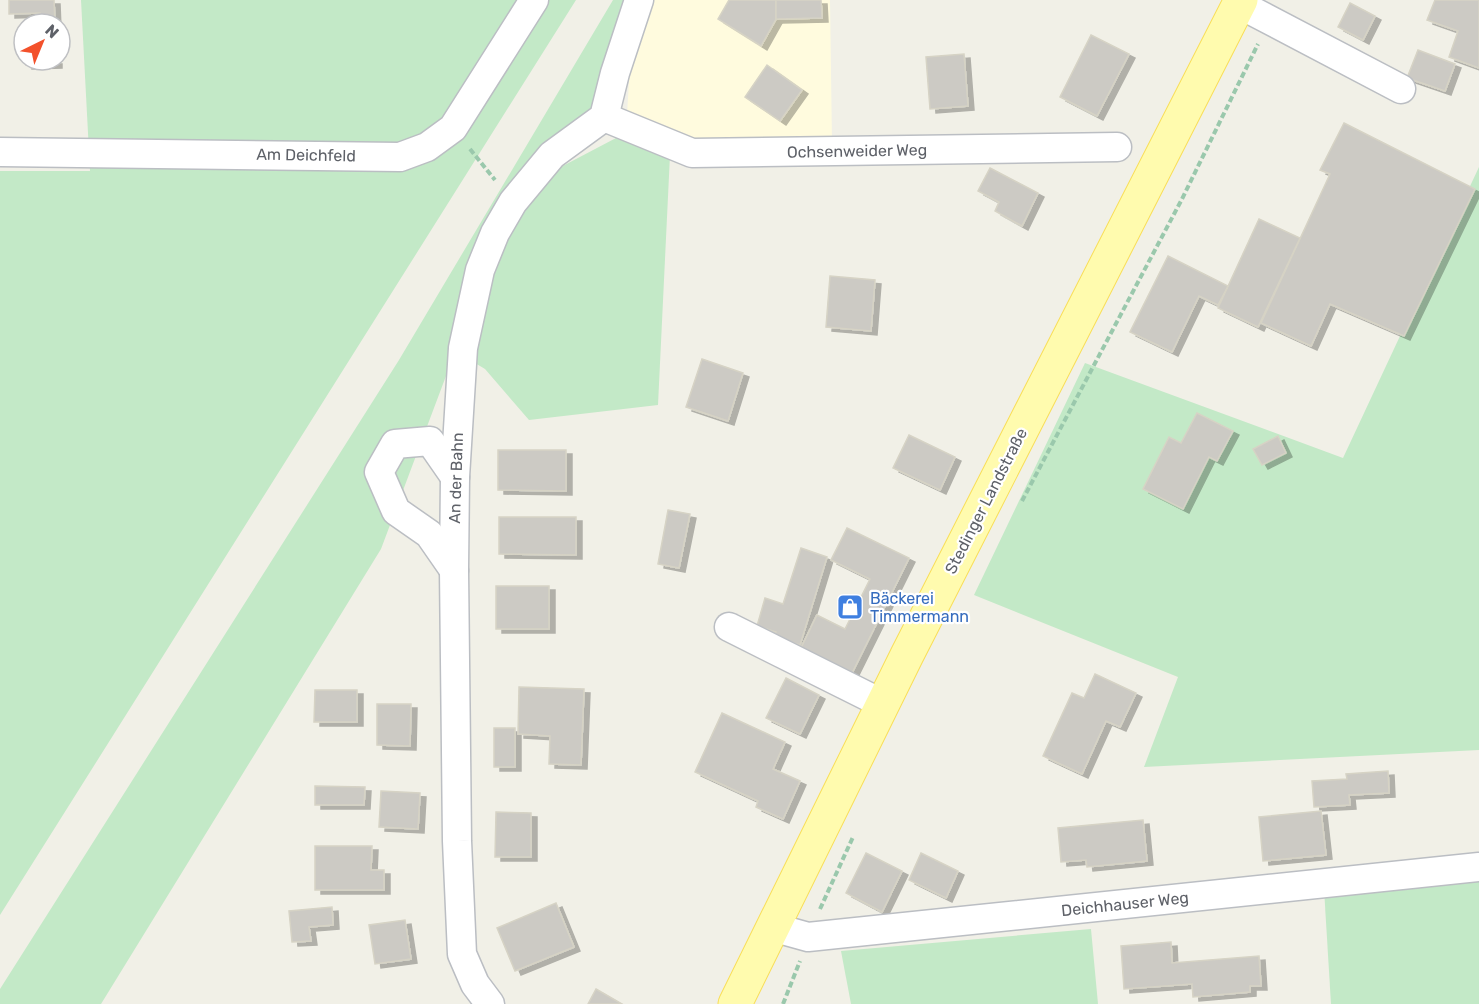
<svg xmlns="http://www.w3.org/2000/svg" width="1479" height="1004" font-family="Rubik,sans-serif">
<style>
.commercial{fill:#fffbde}
.green{fill:#c3e9c7}
.building{fill:#cccac4;stroke:#d6d3c5;stroke-width:1.5;filter:url(#shadow)}
.lines{fill:none;stroke-linecap:round;stroke-linejoin:round}
.minor-casing{stroke:#bbbec3;stroke-width:31}
.major-casing{stroke:#f9de58;stroke-width:35}
.path{stroke:#9ac8ac;stroke-width:4;stroke-dasharray:6 3;stroke-linecap:butt}
.minor{stroke:#fff;stroke-width:28}
.major{stroke:#fffbae;stroke-width:33}
.labels{text-anchor:middle;dominant-baseline:central;stroke-width:4.5;stroke-linejoin:round;paint-order:stroke}
.street-label{font-size:16px;fill:#5e6168;stroke:#fff}
.shop-label{font-size:16px;fill:#366cbe;stroke:#fff;text-anchor:start}
</style>
<defs>
<filter id="shadow"><feDropShadow dx="6" dy="4" stdDeviation="0" flood-color="#0004"/></filter>
</defs>
<rect width="100%" height="100%" fill="#f1f0e7"/>
<path class="commercial" d="M654,0H830L832,145L690,147L627,115L630,64Z"/>
<g class="green">
<path d="M81,0H576L0,915V171H90Z"/>
<path d="M613,0H626L616,47L589,113L514,185L457,353L446,376L381,549L101,1004H0V989L399,360Z"/>
<path d="M616,138L670,155L658,405L529,420L485,369L470,360L494,267L523,209L557,169Z"/>
<path d="M1479,167V750L1144,767L1178,677L974,595L1085,363L1343,458Z"/>
<path d="M1479,870V1004H1331L1324,889Z"/>
<path d="M1091,929L1098,1004H851L841,951Z"/>
</g>
<g class="building">
<path d="M9,0H54L55,24H40V13L9,14Z"/>
<path d="M729,0H776V19L761,46L718,19Z"/>
<path d="M776,0H821L822,18L776,19Z"/>
<path d="M1435,0H1479V68L1449,57L1458,31L1427,20Z"/>
<path d="M1350,3L1375,16L1363,40L1338,27Z"/>
<path d="M1091,35L1129,54L1097,116L1060,97Z"/>
<path d="M1418,50L1455,64L1445,91L1407,78Z"/>
<path d="M964,54L968,106L930,109L926,57Z"/>
<path d="M26,60H56V64L26,65Z"/>
<path d="M767,65L802,90L780,121L745,97Z"/>
<path d="M1344,123L1475,189L1404,336L1330,304L1311,346L1261,323L1330,174L1320,170Z"/>
<path d="M990,168L1038,193L1022,226L995,211L999,202L978,191Z"/>
<path d="M1259,219L1300,238L1258,327L1218,308Z"/>
<path d="M1168,256L1228,286L1218,305L1199,296L1172,352L1130,332Z"/>
<path d="M830,276L875,280L871,331L826,327Z"/>
<path d="M702,359L743,373L728,421L686,407Z"/>
<path d="M1197,413L1233,431L1217,461L1209,457L1183,509L1143,489L1169,437L1181,443Z"/>
<path d="M909,435L955,457L940,490L893,468Z"/>
<path d="M1278,436L1286,453L1262,465L1253,449Z"/>
<path d="M498,450H566V491L498,490Z"/>
<path d="M668,510L690,514L679,568L658,564Z"/>
<path d="M499,517H576V555L499,554Z"/>
<path d="M847,528L909,558L852,673L801,648L817,615L845,629L870,579L831,560Z"/>
<path d="M801,548L827,557L800,645L774,637L776,632L757,626L765,598L783,604Z"/>
<rect x="496" y="586" width="53" height="43"/>
<path d="M1095,674L1136,693L1120,727L1106,721L1082,774L1043,756L1072,693L1084,698Z"/>
<path d="M786,678L819,695L800,734L766,718Z"/>
<path d="M519,687L584,689L581,765L549,764L550,736L518,734Z"/>
<path d="M315,690H357V722H314Z"/>
<path d="M377,704H411L410,746L377,745Z"/>
<path d="M722,713L785,742L773,769L800,781L783,819L756,807L758,801L695,772Z"/>
<rect x="494" y="728" width="21" height="39"/>
<path d="M1388,771L1389,793L1349,795L1350,805L1314,807L1312,781L1347,779L1346,774Z"/>
<path d="M315,786L365,787L364,805H315Z"/>
<path d="M381,791L420,793L418,829L379,827Z"/>
<path d="M1321,811L1326,855L1263,861L1259,817Z"/>
<path d="M496,812L531,813V857H495Z"/>
<path d="M1143,820L1147,861L1087,867L1086,860L1061,862L1058,828Z"/>
<path d="M315,846H372L371,870H384V890H315Z"/>
<path d="M866,853L902,871L882,912L846,893Z"/>
<path d="M921,853L958,871L946,898L909,880Z"/>
<path d="M556,903L574,947L515,971L497,928Z"/>
<path d="M332,907L333,925L309,927L311,941L292,942L289,911Z"/>
<path d="M405,920L411,959L375,964L369,925Z"/>
<path d="M1171,942L1172,963L1259,956L1261,986H1250V992L1193,997L1192,984L1124,989L1121,946Z"/>
<path d="M596,989L622,1004H588Z"/>
</g>
<g class="lines">
<defs>
<g id="minor">
<path d="M1239,4L1401,89"/>
<path d="M604,117L692,153L1117,147"/>
<path d="M0,152L400,157L427,147L453,128L534,0"/>
<path d="M454,570L429,534L396,511L379,472L395,444L430,441L455,477"/>
<path d="M729,627L883,704"/>
<path d="M772,927L808,937L1479,867"/>
<path d="M490,1004L475,984L462,954L457,841L454,570L455,477L463,348L480,270L495,233L513,202L552,155L604,117L615,73L639,0"/>
</g>
<path id="major" d="M735,1004L907,655L1241,0"/>
</defs>
<use href="#minor" class="minor-casing"/>
<use href="#major" class="major-casing"/>
<g class="path">
<path d="M470,149L495,180"/>
<path d="M1022,501L1182,199L1258,44"/>
<path d="M820,909L853,837"/>
<path d="M783,1004L800,961"/>
</g>
<use href="#minor" class="minor"/>
<use href="#major" class="major"/>
</g>
<defs>
<symbol id="shop-square" viewBox="-11 -11 22 22"><rect x="-9" y="-9" width="18" height="18" rx="4" fill="#3f7fe0" stroke="#fff"/><path d="M-5-2.5h2.3a2.7 3.5 0 0 1 5.4 0H5L5.5 6h-11ZM-1.5-2.5h3a1.5 2.3 0 0 0-3 0Z" fill="#fff"/></symbol>
</defs>
<g fill-rule="evenodd">
<use href="#shop-square" x="835" y="592" width="30" height="30"/>
</g>
<g class="labels">
<g class="street-label">
<text transform="translate(857 151) rotate(-1)">Ochsenweider Weg</text>
<text transform="translate(306 155) rotate(1)">Am Deichfeld</text>
<text transform="translate(456 478) rotate(-88)">An der Bahn</text>
<text transform="translate(986 501) rotate(-63)">Stedinger Landstraße</text>
<text transform="translate(1125 904) rotate(-6)">Deichhauser Weg</text>
</g>
<g class="shop-label">
<text x="870" y="598">Bäckerei<tspan x="870" dy="18">Timmermann</tspan></text>
</g>
</g>
<g transform="translate(42 42) rotate(43)"><circle r="28" fill="#ffffff" stroke="#bfc0c3" stroke-width="1.5"/>
<path d="M0-4.5L10 22L0 15L-10 22Z" fill="#f3512b"/>
<text y="-9" font-size="16" font-weight="bold" text-anchor="middle" fill="#5e6168">N</text>
</g>
</svg>
